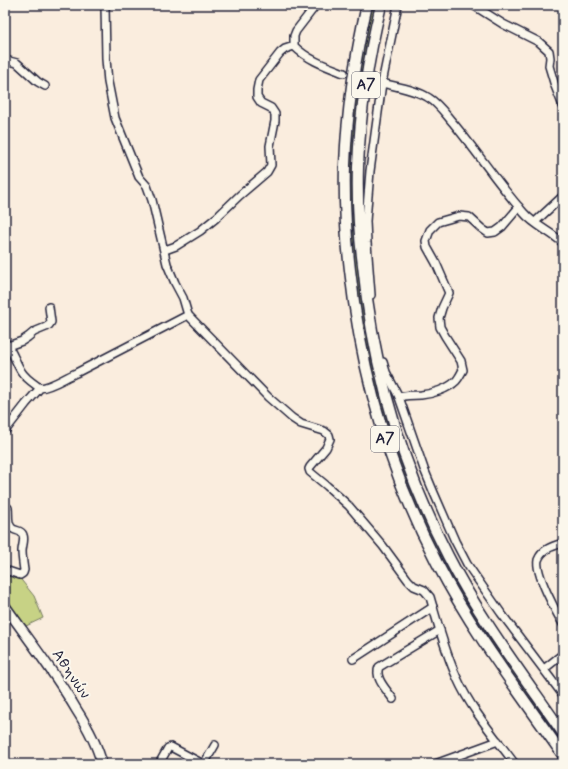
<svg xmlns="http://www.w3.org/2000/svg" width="568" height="769" font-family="Mynerve,sans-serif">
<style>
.green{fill:#c7d285;stroke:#747a60}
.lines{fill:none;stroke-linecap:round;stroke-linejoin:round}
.minor-tunnel{stroke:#cfc4bd;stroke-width:7;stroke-dasharray:7 3.5;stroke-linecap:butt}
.minor-casing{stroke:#22223b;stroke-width:10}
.major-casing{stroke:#22223b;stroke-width:12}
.highway-casing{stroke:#22223b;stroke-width:13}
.minor{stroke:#fbf7ec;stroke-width:7}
.major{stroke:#fbf7ec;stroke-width:9}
.highway{stroke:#fbf7ec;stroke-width:10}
.labels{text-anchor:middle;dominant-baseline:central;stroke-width:4;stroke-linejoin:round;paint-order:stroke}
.shield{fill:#fbf7ec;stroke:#636270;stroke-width:1}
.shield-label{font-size:15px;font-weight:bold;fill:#22223b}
.street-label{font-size:16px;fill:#22223b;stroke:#fbf7ec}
</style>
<rect width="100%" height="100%" fill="#faedde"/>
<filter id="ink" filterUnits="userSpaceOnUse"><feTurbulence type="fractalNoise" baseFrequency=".025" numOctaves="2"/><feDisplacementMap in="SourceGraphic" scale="8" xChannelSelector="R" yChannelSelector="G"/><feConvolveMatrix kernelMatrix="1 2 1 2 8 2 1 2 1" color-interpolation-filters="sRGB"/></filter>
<g filter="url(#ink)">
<g class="green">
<path d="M372,5H376L367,50L356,249L365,320L371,354L380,392L389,424L408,479L418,505L444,560L471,608L489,634L563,741V747C520,686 475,626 441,560C393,469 365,369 355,267C351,234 349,200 350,167C351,113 360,58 372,5Z"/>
<path d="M5,576H18L34,596L43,618L26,626L5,597Z"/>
</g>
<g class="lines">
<path class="minor-tunnel" d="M344,73L371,80"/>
<defs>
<g id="minor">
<path d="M105,5L106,59L108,82L115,118L139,177L147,186L152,200L167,264L175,283L183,298L188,315L268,397L292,418L301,424L324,431L329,435L330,439L326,448L310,467L309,469L310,472L327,486L349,506L383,546L408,580L414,586L424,590L430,597C438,624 445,652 457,678C470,708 495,737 515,764"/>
<path d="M316,5L296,31L294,36V46C308,60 326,66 344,73"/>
<path d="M473,5L503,24L539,42L549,51L550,58L549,66L555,86L563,106"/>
<path d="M5,60L17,63L38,82L45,86"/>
<path d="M373,81C389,85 416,89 429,98C439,104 446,115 454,124C478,153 499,185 524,213C534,225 551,232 563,243"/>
<path d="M535,222L563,196"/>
<path d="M165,250L176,246L200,231L216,218L240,195L267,172L271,165L270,146L275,121V114L271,108L261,103L257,97V90L259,80L280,53L285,49L294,46"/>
<path d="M371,295L367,243L366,221L370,171L382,83L398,5"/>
<path d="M5,342C12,350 15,361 21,371C25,378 33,383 40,388"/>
<path d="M8,346L22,341L28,337L34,332L46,327L49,325L51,322L49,307"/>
<path d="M383,362L386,372L399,397L424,469L434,493L455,541L467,564L478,580L501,613L563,695"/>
<path d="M399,397C407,395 413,395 421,395C432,394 448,389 456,381C459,378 461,373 463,370L461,361L445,336L440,327L439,318L442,308L449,293L436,263L427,247L426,241L430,230L438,222L459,216L469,217L481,228L488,233L495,232L502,227L519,207"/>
<path d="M5,431L26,404L40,388C52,387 64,378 76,373C113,354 150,335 188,315"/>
<path d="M5,506L8,508C9,514 7,522 11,527C14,532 21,529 23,535C25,540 22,546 22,551C22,557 23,563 24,570L23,573L20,575L5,570"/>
<path d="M563,543C553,546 542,549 538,560C535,573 556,612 563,624"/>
<path d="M353,659L433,607"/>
<path d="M544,669L563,654"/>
<path d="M393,699C387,690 374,678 379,667L440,630"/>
<path d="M159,764L168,748L171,747L203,764"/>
<path d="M204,764L215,745"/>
<path d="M435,764L498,741"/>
</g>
<path id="major" d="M5,606C29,640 55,673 76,709C87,726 97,744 102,764"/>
<g id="highway">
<path d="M367,5C355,57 347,111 345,165C344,200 346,235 350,270C361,372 389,471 437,563C472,631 519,692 563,755"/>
<path d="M381,5C368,58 360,113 358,167C357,200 359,233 363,265C373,367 401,465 448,556C480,619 523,675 563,733"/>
</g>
</defs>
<use href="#minor" class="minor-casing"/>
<use href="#major" class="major-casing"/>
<use href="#highway" class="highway-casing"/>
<use href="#minor" class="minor"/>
<use href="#major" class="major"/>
<use href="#highway" class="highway"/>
</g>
</g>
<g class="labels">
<g class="shield">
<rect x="352" y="72" width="28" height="26" rx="3"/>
<rect x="371" y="426" width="28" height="26" rx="3"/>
</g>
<g class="shield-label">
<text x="366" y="85">Α7</text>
<text x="385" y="439">Α7</text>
</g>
<g class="street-label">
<text transform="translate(71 674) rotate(56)">Αθηνών</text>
</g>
</g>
<rect width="568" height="769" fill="none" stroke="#fbf7ec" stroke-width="20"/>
<rect x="10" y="10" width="548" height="749" fill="none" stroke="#22223b" stroke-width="1.5" filter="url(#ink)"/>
</svg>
